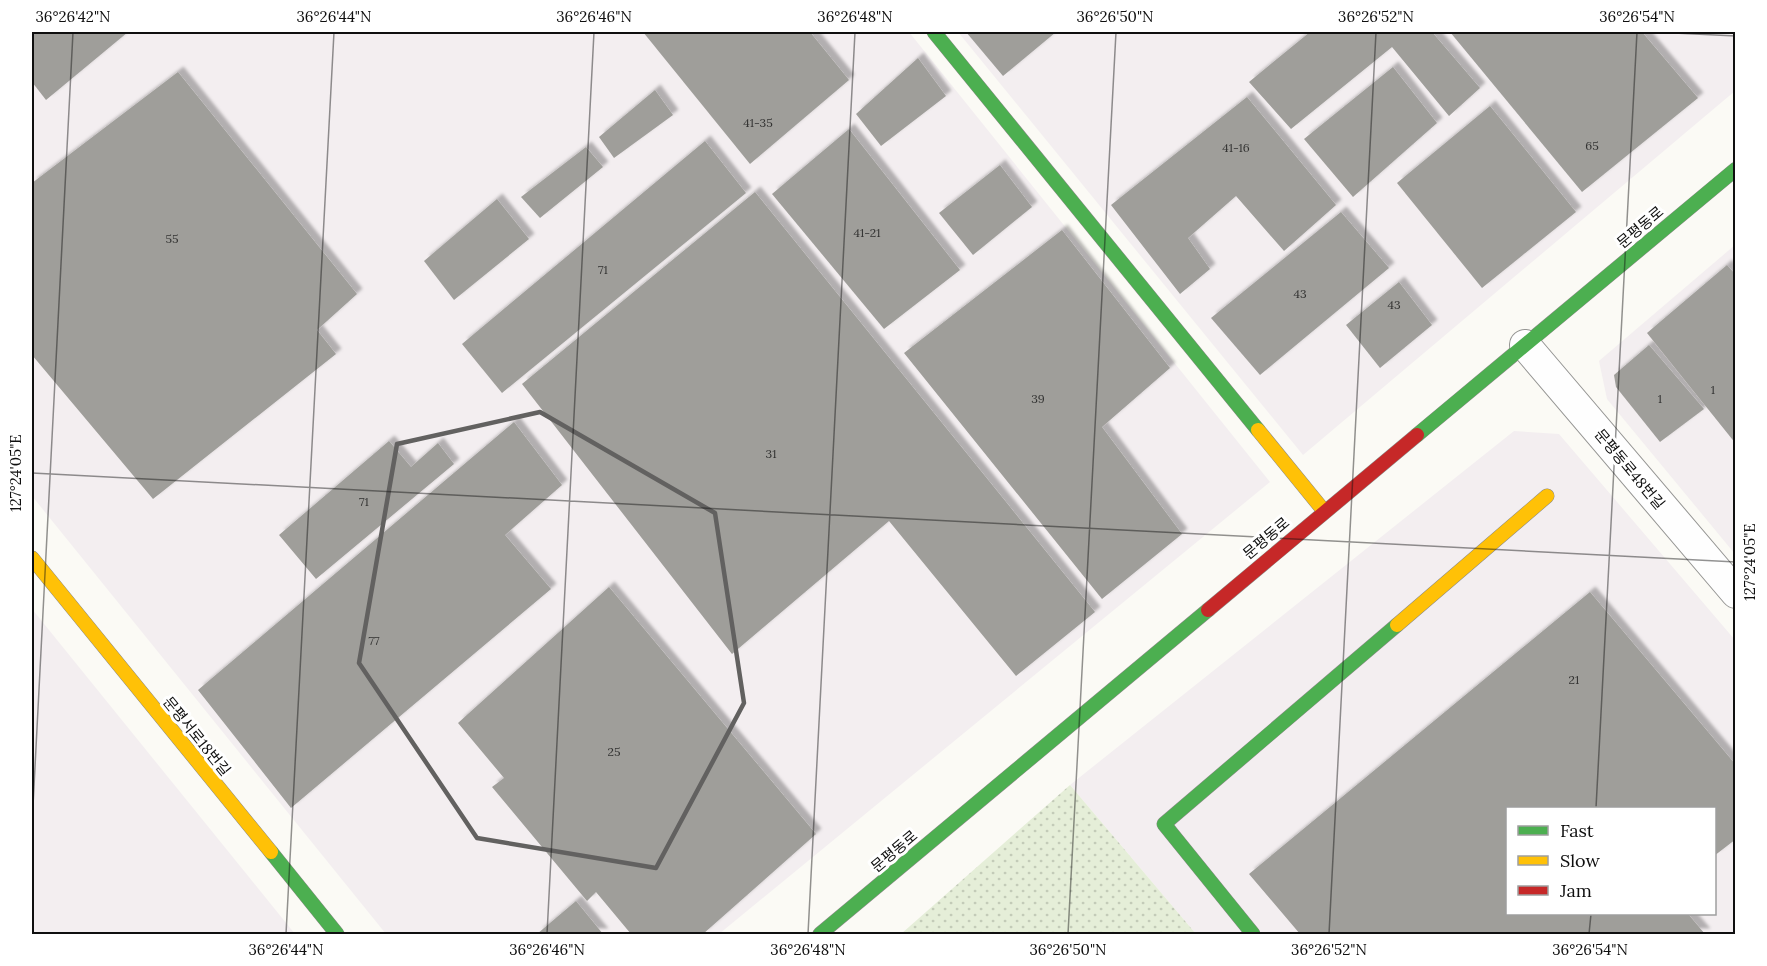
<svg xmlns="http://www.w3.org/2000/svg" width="1767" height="966" font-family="Lora,'Noto Sans KR',serif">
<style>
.industrial{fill:#f3eef0;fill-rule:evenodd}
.grass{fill:url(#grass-dots)}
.building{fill:#9f9e9a;filter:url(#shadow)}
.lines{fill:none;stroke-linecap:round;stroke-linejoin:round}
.street-casing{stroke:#959593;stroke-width:32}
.fast-casing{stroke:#8c8b89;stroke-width:15}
.slow-casing{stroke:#8c8b89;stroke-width:15}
.jam-casing{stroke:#8c8b89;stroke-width:15}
.street{stroke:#fefefe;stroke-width:30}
.fast{stroke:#4caf50;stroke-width:14}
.slow{stroke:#ffc107;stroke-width:14}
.jam{stroke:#c62828;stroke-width:14}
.marked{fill:none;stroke:#626160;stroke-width:4.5;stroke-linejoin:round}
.ticks{fill:none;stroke:#0f0f0f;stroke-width:1.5;stroke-opacity:0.45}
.labels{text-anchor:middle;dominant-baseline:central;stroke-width:6;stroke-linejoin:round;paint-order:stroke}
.number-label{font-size:12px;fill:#333332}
.street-label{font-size:15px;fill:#0f0f0f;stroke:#fff}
.neatline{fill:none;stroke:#0f0f0f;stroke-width:2}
.ticks-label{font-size:15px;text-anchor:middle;fill:#0f0f0f}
</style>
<defs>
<pattern id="grass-dots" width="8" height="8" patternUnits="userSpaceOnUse" patternTransform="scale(1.5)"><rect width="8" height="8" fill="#e5eed8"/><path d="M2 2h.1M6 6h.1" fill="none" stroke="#c3cbb8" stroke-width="1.8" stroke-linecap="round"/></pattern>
<filter id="shadow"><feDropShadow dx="5.5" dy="-5.5" stdDeviation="1.5" flood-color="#0004"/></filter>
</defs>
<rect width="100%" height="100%" fill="#fbfaf5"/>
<g class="industrial">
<path d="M32,32H909L1270,482L719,934H386L32,496Z"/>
<path d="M958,32H1735V91L1303,455Z"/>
<path d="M1735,245V554L1607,399L1599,361Z"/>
<path d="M1514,431L1559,434L1735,640V934H1196L1070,785ZM1508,808H1714V914H1508Z"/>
<path d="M32,609L295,934H32Z"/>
</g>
<path class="grass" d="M1070,785L1196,934H901Z"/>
<g class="building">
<path d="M32,32H128L46,100L32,82Z"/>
<path d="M643,32H810L849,80L750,164Z"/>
<path d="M966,32H1056L1003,76Z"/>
<path d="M1310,32H1432L1480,88L1449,116L1392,47L1291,129L1249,82Z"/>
<path d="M1450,32H1642L1698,98L1582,192Z"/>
<path d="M918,58L946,96L881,146L856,114Z"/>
<path d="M1393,67L1437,123L1353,197L1304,139Z"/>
<path d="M178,72L357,294L317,330L336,354L153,499L32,355V183Z"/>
<path d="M655,90L673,115L614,158L599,137Z"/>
<path d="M1247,97L1336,205L1284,251L1236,196L1188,238L1210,269L1180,294L1111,205Z"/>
<path d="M1490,106L1576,212L1482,288L1397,183Z"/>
<path d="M849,129L960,270L884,329L772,194Z"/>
<path d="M705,141L746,193L502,393L462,344Z"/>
<path d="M586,147L603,167L540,218L521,197Z"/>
<path d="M1000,165L1032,207L973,255L939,213Z"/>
<path d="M755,192L1095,612L1016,676L889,521L732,654L522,384Z"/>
<path d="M497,199L529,239L454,300L424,261Z"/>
<path d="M1341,212L1389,268L1260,375L1211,318Z"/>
<path d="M1062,230L1170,368L1102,427L1182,534L1102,599L904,353Z"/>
<path d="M1727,265L1736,275V444L1647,333Z"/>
<path d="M1399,282L1432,325L1380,368L1346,325Z"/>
<path d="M1649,345L1704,409L1660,442L1616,387L1614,375Z"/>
<path d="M514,422L562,485L505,535L551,589L291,808L198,690Z"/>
<path d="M389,441L411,467L438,443L454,464L316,579L279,535Z"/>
<path d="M609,587L816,834L703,934H631L596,892L587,901L492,787L504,778L458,723Z"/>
<path d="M1590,592L1736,765V839L1714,856V808H1508V914H1688L1705,934H1300L1249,874Z"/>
<path d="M576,901L603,934H537Z"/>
</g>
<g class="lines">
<defs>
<path id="street" d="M1525,345L1736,593"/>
<g id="fast">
<path d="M934,32L1258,430"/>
<path d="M1417,435L1736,169"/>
<path d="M271,852L337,934"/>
<path d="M820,934L1208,610"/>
<path d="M1253,934L1164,824L1397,625"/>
</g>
<g id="slow">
<path d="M1258,430L1324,511"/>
<path d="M32,558L271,852"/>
<path d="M1397,625L1547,496"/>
</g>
<path id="jam" d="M1208,610L1417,435"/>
</defs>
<use href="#street" class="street-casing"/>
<use href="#fast" class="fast-casing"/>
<use href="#slow" class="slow-casing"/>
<use href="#jam" class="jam-casing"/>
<use href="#street" class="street"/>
<use href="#fast" class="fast"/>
<use href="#slow" class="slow"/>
<use href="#jam" class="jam"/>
</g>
<path class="marked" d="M540,412L715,513L744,703L656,868L477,838L359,663L397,444Z"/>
<path class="ticks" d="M1653,32L1736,36M32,473L1736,562M1596,808L1637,32M32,825L73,32M286,934L334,32M547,934L594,32M808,934L855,32M1068,934L1116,32M1329,934L1376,32M1589,934L1591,914"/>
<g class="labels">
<g class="number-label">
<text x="758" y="122">41-35</text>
<text x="1592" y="145">65</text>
<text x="1236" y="147">41-16</text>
<text x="867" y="232">41-21</text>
<text x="172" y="238">55</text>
<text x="603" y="269">71</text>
<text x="1300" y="293">43</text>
<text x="1394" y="304">43</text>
<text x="1713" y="389">1</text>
<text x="1038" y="398">39</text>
<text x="1660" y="398">1</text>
<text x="771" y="453">31</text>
<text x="364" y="501">71</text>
<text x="374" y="640">77</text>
<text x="1574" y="679">21</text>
<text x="614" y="751">25</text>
</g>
<g class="street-label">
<text transform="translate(1640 227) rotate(-40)">문평동로</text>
<text transform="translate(1630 469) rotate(50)">문평동로48번길</text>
<text transform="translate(1266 538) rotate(-40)">문평동로</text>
<text transform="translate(197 736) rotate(51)">문평서로18번길</text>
<text transform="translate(894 851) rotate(-40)">문평동로</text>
</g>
</g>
<rect width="1767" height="966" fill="none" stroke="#ffffff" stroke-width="66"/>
<rect x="1506" y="807" width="210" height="108" fill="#ffffff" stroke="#9f9f9f" stroke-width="1.5"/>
<rect x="1518" y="826" width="30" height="9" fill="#4caf50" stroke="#9f9f9f" stroke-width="1.5"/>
<text x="1560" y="837" font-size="18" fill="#0f0f0f">Fast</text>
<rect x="1518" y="856" width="30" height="9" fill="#ffc107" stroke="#9f9f9f" stroke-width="1.5"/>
<text x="1560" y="867" font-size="18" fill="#0f0f0f">Slow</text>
<rect x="1518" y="886" width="30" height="9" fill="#c62828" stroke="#9f9f9f" stroke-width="1.5"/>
<text x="1560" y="897" font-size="18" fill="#0f0f0f">Jam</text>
<rect x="33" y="33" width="1701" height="900" class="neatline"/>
<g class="ticks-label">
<text x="73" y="22">36°26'42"N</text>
<text x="334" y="22">36°26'44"N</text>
<text x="594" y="22">36°26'46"N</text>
<text x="855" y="22">36°26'48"N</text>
<text x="1115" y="22">36°26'50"N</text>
<text x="1376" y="22">36°26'52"N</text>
<text x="1637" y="22">36°26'54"N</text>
<text transform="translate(16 473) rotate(-90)" y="5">127°24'05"E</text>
<text transform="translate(1750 562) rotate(-90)" y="5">127°24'05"E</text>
<text x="286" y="955">36°26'44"N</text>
<text x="547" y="955">36°26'46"N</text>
<text x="808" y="955">36°26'48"N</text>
<text x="1068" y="955">36°26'50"N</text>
<text x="1329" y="955">36°26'52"N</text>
<text x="1590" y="955">36°26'54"N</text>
</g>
</svg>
